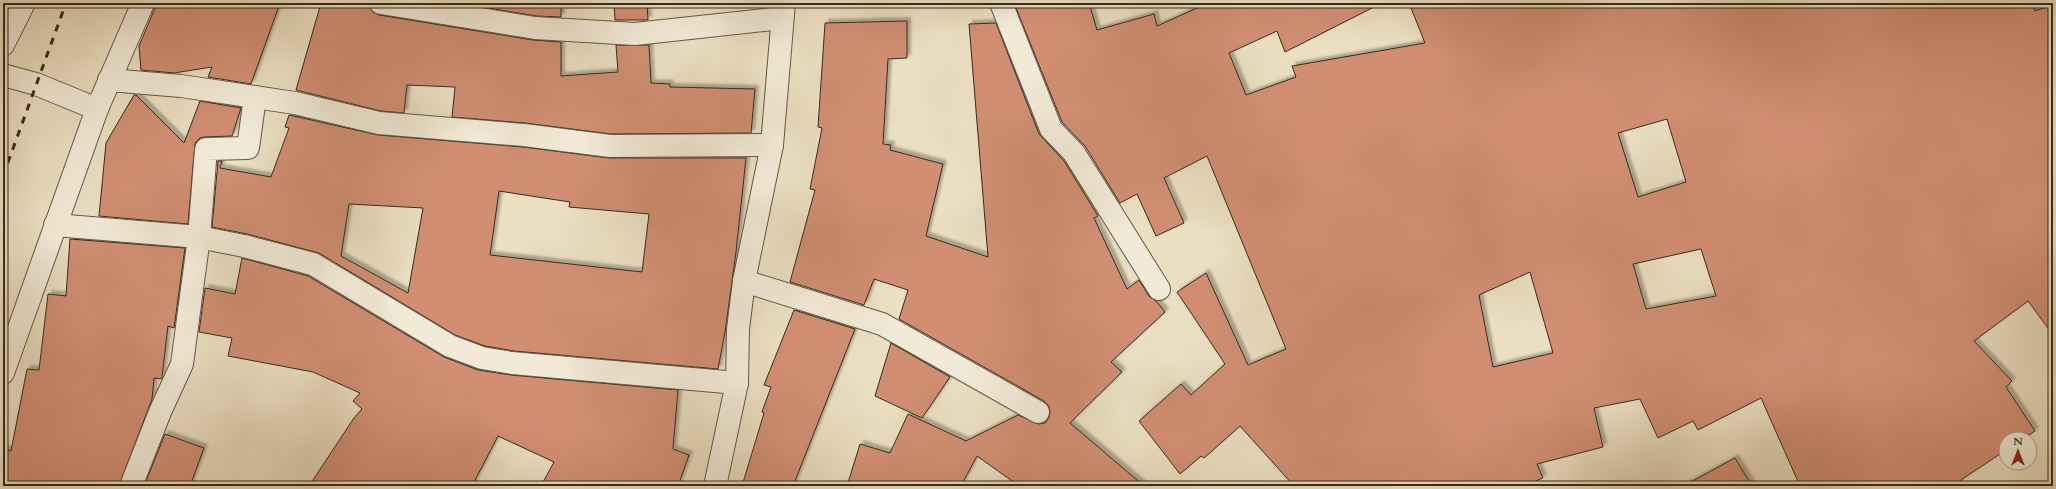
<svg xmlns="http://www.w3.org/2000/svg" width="2056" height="489" font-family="Cardo,serif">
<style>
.building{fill:#d18e73;stroke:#352a1d;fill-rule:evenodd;filter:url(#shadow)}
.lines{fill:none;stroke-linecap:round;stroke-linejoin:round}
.minor-casing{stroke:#625746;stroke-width:24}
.minor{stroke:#f2ead7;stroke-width:22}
.rail{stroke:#352a1d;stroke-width:3;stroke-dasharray:7 7;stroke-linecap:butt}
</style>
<defs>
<filter id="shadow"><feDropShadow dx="3.5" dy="-3.5" stdDeviation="1" flood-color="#0004"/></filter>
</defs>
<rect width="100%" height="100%" fill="#ebdfc2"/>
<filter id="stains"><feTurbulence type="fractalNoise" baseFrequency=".005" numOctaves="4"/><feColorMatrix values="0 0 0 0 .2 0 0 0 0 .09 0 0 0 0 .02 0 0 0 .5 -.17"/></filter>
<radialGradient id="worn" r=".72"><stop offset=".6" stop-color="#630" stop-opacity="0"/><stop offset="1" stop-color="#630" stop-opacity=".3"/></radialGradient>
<g class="building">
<path d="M157,3H280L251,84L208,77L212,67L174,73L141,70L139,46Z"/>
<path d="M321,3H369L373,12L379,15L533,40L561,42V76L618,72L616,45H649L651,83L670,84V87L755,89L751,133L611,134L525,123L452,117L455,87L407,85L404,113L381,111L296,90Z"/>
<path d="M459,3H561V17L536,16Z"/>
<path d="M614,3H647L648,20H615Z"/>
<path d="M1014,3H1089L1097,30L1154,14L1157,26L1208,3H1382L1285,52L1277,31L1229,53L1246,95L1296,77L1292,66L1425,43L1409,3H2032L2035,11L2053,5V335L2028,301L1974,341L2012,381L2006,387L2035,431L2023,439H2006V450L1952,486H1800L1761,398L1698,430L1693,421L1658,438L1640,399L1594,408L1603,447L1537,464L1543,478L1524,486H1294L1240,426L1204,458L1201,456L1180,474L1139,421L1181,384L1191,395L1225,364L1177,292L1206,273L1248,365L1286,349L1207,156L1164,178L1184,223L1156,236L1137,194L1120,203L1085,146L1062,122ZM1667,119L1686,182L1638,197L1618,133ZM1701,249L1716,296L1646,309L1633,264ZM1530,272L1553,353L1493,367L1479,295Z"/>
<path d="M907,21V58L888,59L883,144L891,145L890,150L943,164L926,236L988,257L969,24L996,23L1039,134L1064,161L1098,216L1094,218L1127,289L1139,280L1149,296L1156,301L1165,312L1111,362L1122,372L1070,423L1144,486H1019L977,456L961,486H847L860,444L890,453L908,414L966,441L1018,415L1039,424L1045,423L1049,418L1050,412L1049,406L1044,401L899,319L908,290L874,279L864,305L790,282L815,190L810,189L822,128L818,127L825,23Z"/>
<path d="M134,95H136L184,143L200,101L241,108L232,136L205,137L200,138L195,143L188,224L99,216L106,143Z"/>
<path d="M289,115L378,135L523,147L609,158H746L736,252L725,332L718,369L514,351L485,346L455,335L319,253L247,234L212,227L218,161H222L220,168L271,177L289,128L285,127ZM499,191L570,202L569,207L649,214L642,272L490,255ZM349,204L423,208L408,293L341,256Z"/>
<path d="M70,239L185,248L174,328L168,326L162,377L161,379L154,378L152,399L119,486H3V448L11,451L27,369L39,370L48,294L66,296Z"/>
<path d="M242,258L308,276L444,357L478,370L511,375L678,390L673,449L689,455L678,486H541L554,462L498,436L472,486H309L354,418L362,409L353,401L360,393L313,372L228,356L232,338L199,332L205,288L235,294Z"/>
<path d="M794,310L855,329L793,486H742L764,413L762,412L771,387L764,385Z"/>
<path d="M891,343L950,377L922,418L875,396Z"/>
<path d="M165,434L204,448L190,486H144Z"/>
<path d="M1735,458L1752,486H1683Z"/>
</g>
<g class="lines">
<defs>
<g id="minor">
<path d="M381,3L535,28L635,34L782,18"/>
<path d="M1001,3L1051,129L1074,153L1159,289"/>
<path d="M3,45L24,3"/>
<path d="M3,75L36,84L97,109"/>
<path d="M109,80L181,86L295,103L379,123L524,135L610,146L772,145"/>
<path d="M55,225L199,237L244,246L313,264L450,346L482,358L512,363L737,383"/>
<path d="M744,281L882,324L1038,412"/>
<path d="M3,373L97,109L143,3"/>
<path d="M131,486L160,412L182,364L199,237L206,149L248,148L255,97"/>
<path d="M715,486L737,383L738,329L744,281L772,145L784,3"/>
</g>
</defs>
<use href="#minor" class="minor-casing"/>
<use href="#minor" class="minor"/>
<path class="rail" d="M3,176L66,3"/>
</g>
<rect width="2056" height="489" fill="none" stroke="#ebdfc2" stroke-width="16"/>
<rect x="4" y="4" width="2048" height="481" fill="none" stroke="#352a1d" stroke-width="2"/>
<rect x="8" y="8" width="2040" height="473" fill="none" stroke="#352a1d"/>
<g transform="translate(2018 451)"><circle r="19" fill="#f2ead7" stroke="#a69d8d"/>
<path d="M0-3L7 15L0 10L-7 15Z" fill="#8f2418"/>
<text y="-6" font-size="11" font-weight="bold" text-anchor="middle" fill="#352a1d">N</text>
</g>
<rect width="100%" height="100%" filter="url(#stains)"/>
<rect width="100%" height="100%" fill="url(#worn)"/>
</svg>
